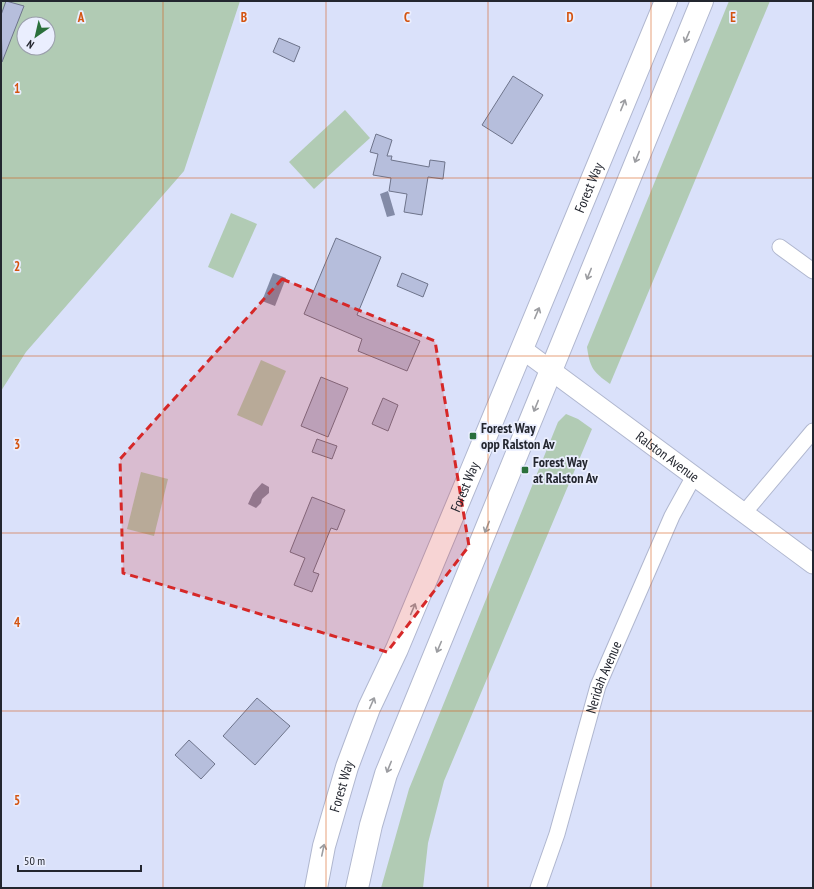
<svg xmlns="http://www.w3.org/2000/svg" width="814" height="889" font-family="'PT Sans Narrow',sans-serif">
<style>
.green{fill:#b1cbb4;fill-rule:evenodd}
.water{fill:#838ba7}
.building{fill:#b6bedc;stroke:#6e748b}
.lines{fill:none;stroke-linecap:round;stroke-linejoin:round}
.minor-casing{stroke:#b0b7cf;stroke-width:17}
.tertiary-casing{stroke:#b0b7cf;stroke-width:21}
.primary-casing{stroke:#b0b7cf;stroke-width:24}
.minor{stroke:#fff;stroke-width:15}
.tertiary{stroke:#fff;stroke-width:19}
.primary{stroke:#fff;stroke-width:22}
.oneway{stroke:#9c9da1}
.marked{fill:#d62828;fill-opacity:0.2;stroke:#d62828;stroke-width:3;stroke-dasharray:8 5;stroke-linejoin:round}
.grid{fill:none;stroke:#d45410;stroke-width:1;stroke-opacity:0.55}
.poi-dot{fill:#2a703c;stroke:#eaeefe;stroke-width:1.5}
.labels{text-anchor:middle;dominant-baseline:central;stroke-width:3.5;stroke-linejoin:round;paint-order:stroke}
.street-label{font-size:14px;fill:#23262f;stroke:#eaeefe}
.poi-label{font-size:14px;font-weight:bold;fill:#23262f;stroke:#eaeefe;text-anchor:start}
.grid-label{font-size:13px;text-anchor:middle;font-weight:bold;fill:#d45410;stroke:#eaeefe;stroke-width:3.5;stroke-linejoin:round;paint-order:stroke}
</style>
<rect width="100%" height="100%" fill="#dae1fa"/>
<g class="green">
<path d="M1,1H240L184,171L26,352L1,391ZM24,24H48V48H24Z"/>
<path d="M729,1H770L610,384C593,372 590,368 587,347Z"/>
<path d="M345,110L370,138L314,189L289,162Z"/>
<path d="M231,213L257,224L233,278L208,267Z"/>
<path d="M261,360L286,371L262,426L237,415Z"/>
<path d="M566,414L578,419L592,429L444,781L428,843L423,888H381L409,789L558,422Z"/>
<path d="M141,472L168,479L154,536L127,529Z"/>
</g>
<g class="water">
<path d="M388,191L395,215L387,217L380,194Z"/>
<path d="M273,273L286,278L275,306L262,301Z"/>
<path d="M262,483L269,487V493L262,499L261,503L256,508L248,504L253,493Z"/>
</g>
<g class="building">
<path d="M6,1L24,6L2,62L1,15Z"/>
<path d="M279,38L300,47L294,62L273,52Z"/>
<path d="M513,76L543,95L512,144L482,125Z"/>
<path d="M376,134L392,140L387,156H392L391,160L429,167L430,160L445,162L443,179L428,177L422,215L404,212L407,194L389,191L391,178L373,175L378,154L370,152Z"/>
<path d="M336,238L381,257L357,315L420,341L407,371L358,351L362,339L304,314Z"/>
<path d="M402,273L428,284L423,297L397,286Z"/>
<path d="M321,377L348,388L328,437L301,426Z"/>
<path d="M383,398L398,405L388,431L372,424Z"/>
<path d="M317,439L337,446L332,459L312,452Z"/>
<path d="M312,497L345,510L337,530L331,528L313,572L319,574L312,592L294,585L305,558L290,552Z"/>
<path d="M257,698L290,726L255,765L223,736Z"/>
<path d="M189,740L215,764L201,779L175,755Z"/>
</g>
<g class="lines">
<defs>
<g id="minor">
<path d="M780,247L813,271"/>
<path d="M744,513L813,431"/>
<path id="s1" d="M538,888L557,834L598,686L672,516L694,476"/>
</g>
<g id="tertiary">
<path id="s2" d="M522,349L813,564"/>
</g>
<g id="primary">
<path id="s3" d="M316,888L324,846L347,767L369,708L397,649L473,467L666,1"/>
<path d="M357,888L371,825L386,774L702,1"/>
</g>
</defs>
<use href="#minor" class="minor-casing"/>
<use href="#tertiary" class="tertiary-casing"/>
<use href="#primary" class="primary-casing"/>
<use href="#minor" class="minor"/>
<use href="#tertiary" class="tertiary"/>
<use href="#primary" class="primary"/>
</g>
<defs><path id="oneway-shaft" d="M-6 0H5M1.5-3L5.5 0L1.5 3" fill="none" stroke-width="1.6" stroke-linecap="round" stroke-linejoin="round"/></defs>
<g class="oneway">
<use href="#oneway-shaft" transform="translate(687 37) rotate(113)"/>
<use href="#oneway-shaft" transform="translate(623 105) rotate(-68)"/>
<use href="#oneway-shaft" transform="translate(637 157) rotate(112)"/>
<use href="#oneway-shaft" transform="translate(589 274) rotate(112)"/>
<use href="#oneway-shaft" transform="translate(537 313) rotate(-67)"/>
<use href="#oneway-shaft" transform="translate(536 406) rotate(112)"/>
<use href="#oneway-shaft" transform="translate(487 527) rotate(112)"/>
<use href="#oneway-shaft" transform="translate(413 609) rotate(-67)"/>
<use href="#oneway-shaft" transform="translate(439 647) rotate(113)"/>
<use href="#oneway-shaft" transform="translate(372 703) rotate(-66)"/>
<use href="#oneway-shaft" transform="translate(389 767) rotate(112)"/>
<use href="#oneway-shaft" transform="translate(323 850) rotate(-78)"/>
</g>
<path class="marked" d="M282,279L435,341L469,546L387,652L123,573L120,459Z"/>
<path class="grid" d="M163,1V888M326,1V888M488,1V888M651,1V888M1,178H813M1,356H813M1,533H813M1,711H813"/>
<g class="poi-dot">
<rect x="469" y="432" width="8" height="8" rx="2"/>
<rect x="521" y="466" width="8" height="8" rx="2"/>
</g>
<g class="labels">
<g class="street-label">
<text stroke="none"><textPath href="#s3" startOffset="753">Forest Way</textPath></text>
<text stroke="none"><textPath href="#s2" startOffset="181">Ralston Avenue</textPath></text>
<text stroke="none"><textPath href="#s3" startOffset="429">Forest Way</textPath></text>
<text stroke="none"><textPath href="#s1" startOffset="221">Neridah Avenue</textPath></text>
<text stroke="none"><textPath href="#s3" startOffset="105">Forest Way</textPath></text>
</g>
<g class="poi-label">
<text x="481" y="428">Forest Way<tspan x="481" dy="16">opp Ralston Av</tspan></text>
<text x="533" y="462">Forest Way<tspan x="533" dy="16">at Ralston Av</tspan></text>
</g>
</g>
<g class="grid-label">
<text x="81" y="22">A</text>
<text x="244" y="22">B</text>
<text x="407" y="22">C</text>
<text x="570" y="22">D</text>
<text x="733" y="22">E</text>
<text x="17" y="93">1</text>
<text x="17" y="271">2</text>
<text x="17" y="449">3</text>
<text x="17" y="627">4</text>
<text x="17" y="805">5</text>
</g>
<rect width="814" height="889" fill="none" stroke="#23262f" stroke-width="4"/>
<g transform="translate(36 36) rotate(214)"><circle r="19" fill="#eaeefe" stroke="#9a9eab"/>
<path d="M0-3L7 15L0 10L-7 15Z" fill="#2a703c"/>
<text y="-6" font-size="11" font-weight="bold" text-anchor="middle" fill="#23262f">N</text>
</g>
<path d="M18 865v6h123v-6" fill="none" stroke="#23262f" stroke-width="2"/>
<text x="24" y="865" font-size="12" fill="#23262f" stroke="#eaeefe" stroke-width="3" paint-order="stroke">50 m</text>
</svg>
